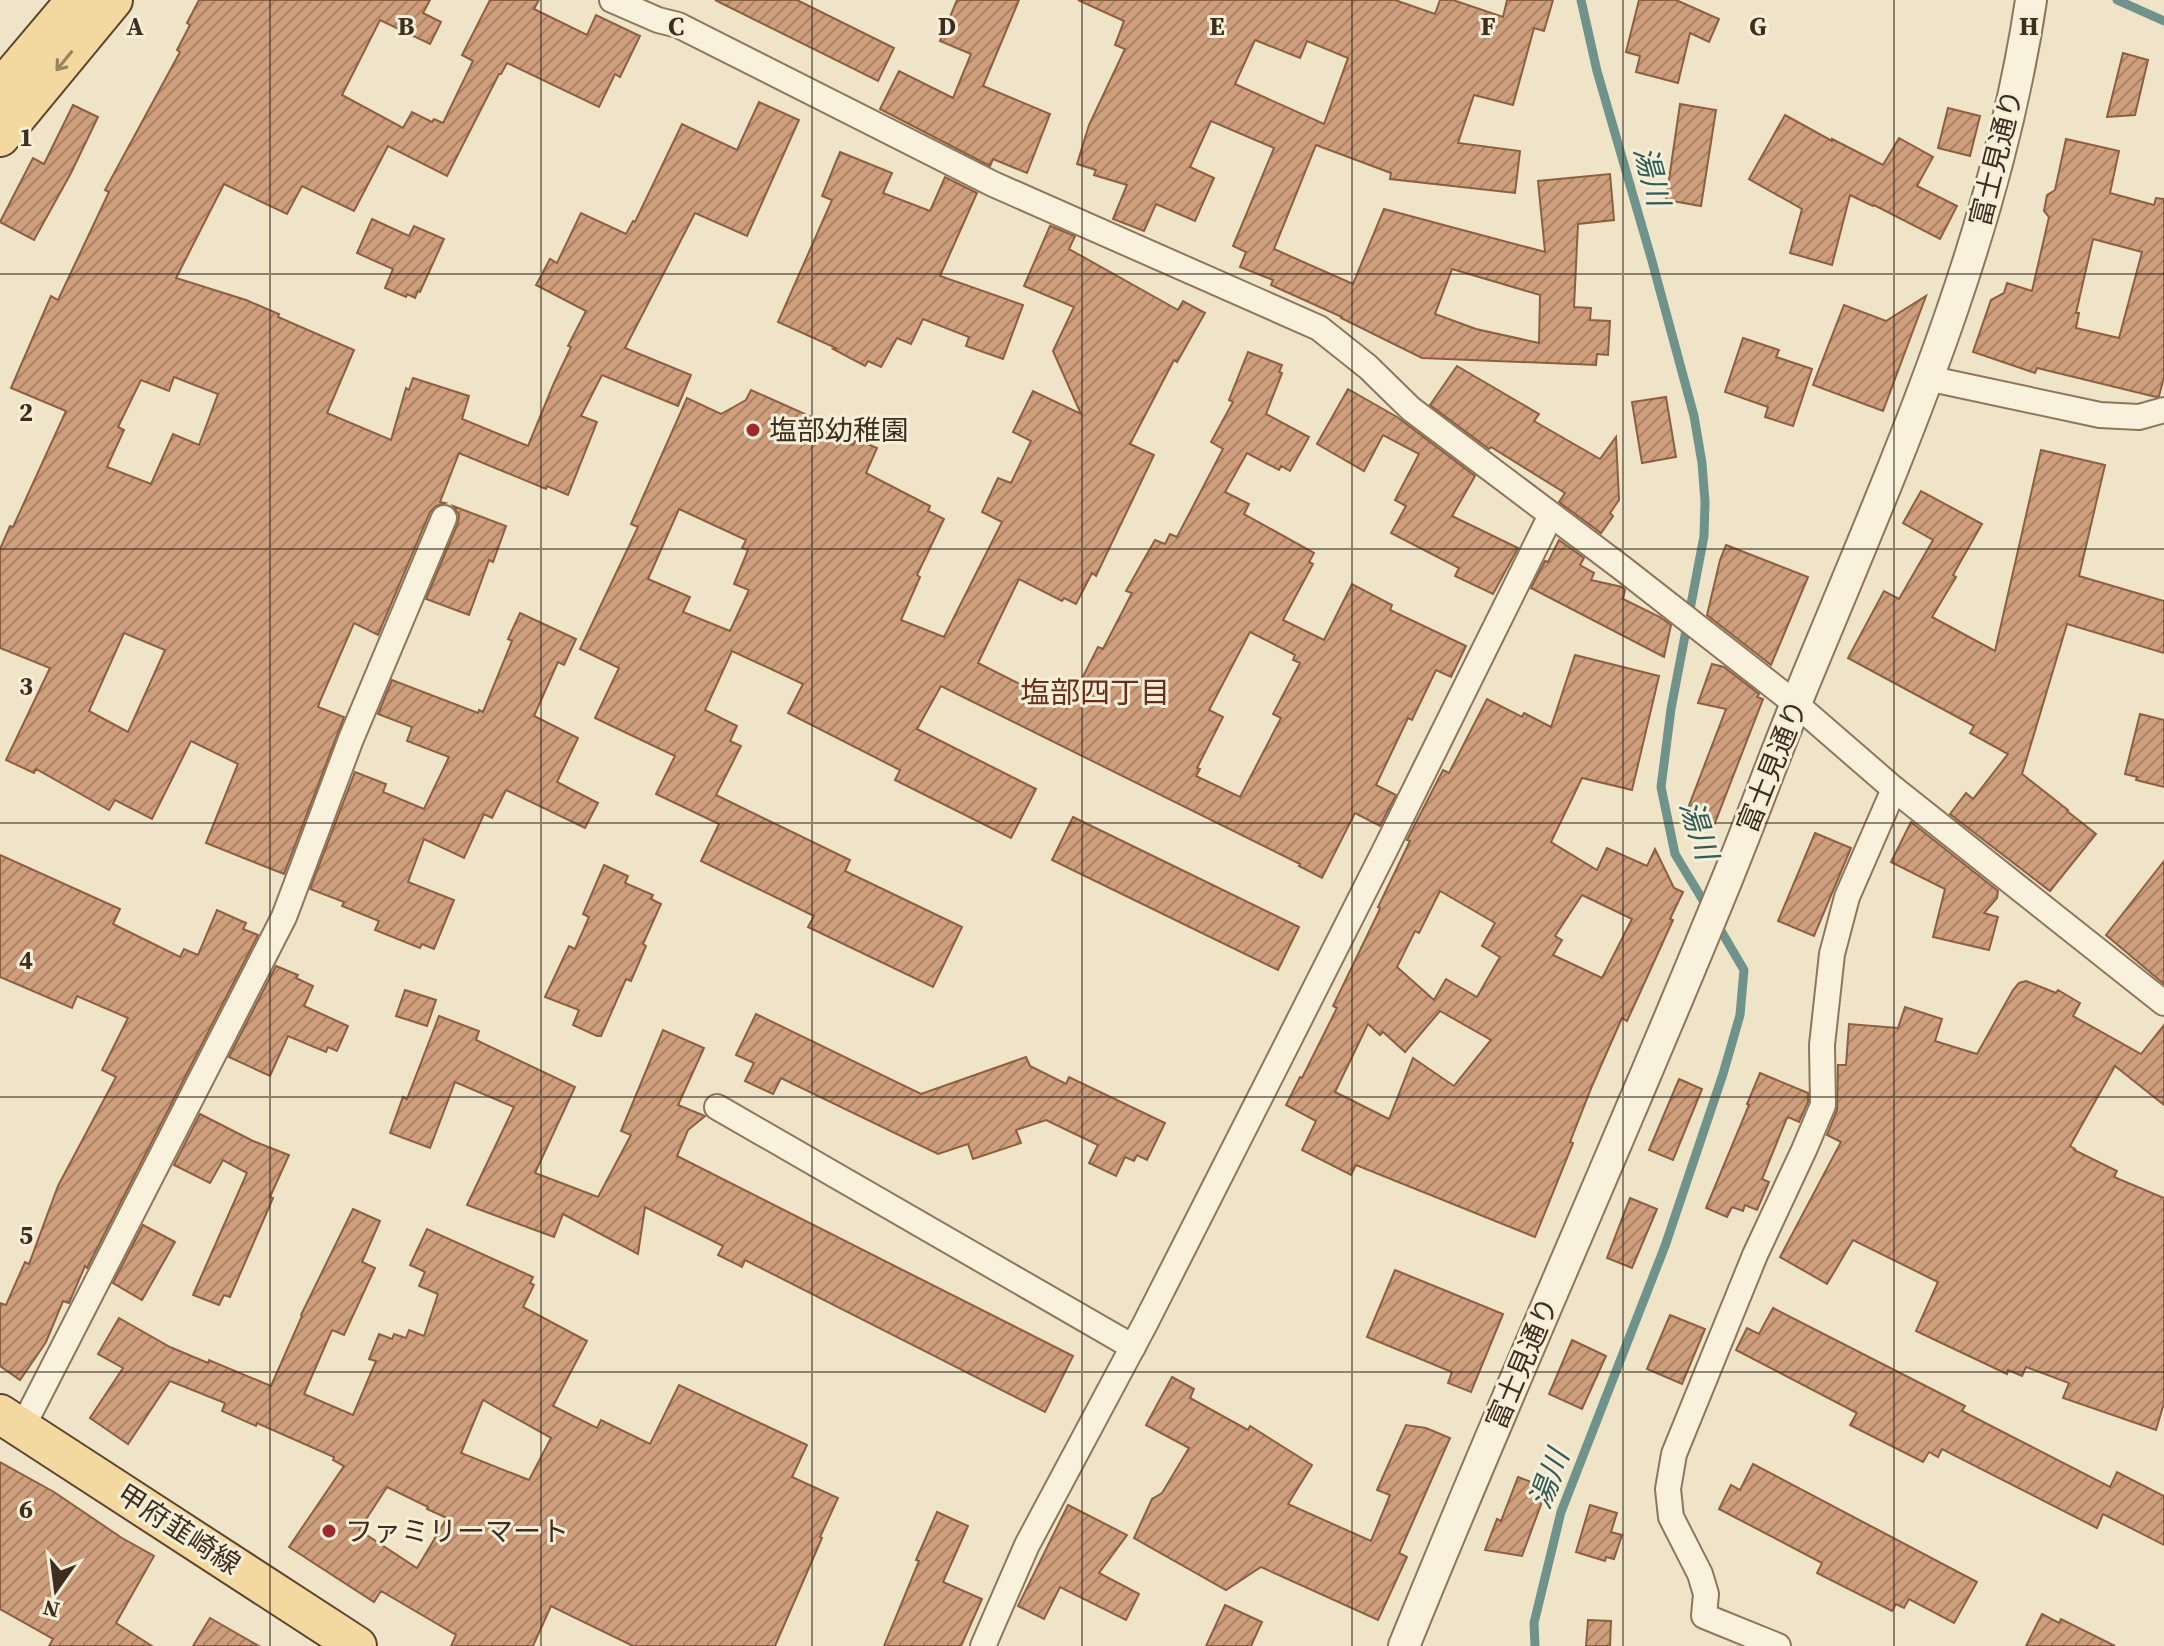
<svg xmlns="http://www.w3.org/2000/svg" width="2164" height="1646" font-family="'Source Serif 4','Noto Sans JP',serif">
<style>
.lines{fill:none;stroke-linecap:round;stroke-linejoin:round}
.stream{stroke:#6f938a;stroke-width:9}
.building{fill:url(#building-hatch);stroke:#8d5f41;stroke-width:2;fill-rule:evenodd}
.minor-casing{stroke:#8d765c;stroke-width:28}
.tertiary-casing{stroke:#8d765c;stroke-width:34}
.primary-casing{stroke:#5b4430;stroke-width:42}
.minor{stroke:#faf1dc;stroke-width:24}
.tertiary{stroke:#faf1dc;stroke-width:30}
.primary{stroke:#f3d9a0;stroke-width:38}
.oneway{stroke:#988460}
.grid{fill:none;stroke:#3d2e20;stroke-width:2;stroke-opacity:0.55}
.poi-dot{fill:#9e2a2b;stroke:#f7eed8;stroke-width:3}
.labels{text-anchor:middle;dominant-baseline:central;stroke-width:6;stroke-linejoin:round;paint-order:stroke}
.street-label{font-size:28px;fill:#3d2e20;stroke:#f7eed8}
.poi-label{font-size:28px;fill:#3d2e20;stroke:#f7eed8;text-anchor:start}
.water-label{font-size:30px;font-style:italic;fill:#2f5d5a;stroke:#f7eed8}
.neighbourhood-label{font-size:30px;fill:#6b2e1e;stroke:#f7eed8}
.grid-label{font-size:26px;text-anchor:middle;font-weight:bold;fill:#3d2e20;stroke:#f7eed8;stroke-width:6;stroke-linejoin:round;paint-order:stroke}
</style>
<defs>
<pattern id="building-hatch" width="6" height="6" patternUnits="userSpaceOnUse" patternTransform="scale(2)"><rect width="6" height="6" fill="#cf9f7d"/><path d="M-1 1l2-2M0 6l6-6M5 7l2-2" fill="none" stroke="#a98266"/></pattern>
</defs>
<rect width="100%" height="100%" fill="#f0e4c8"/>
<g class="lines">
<g class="stream">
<path d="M1581,0L1597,71L1652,261L1694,416L1702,463L1705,502L1704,536L1671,709L1661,787L1675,854L1707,907"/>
<path d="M2117,0L2164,21"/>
<path d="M1535,1646L1534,1623L1561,1512L1665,1246L1723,1074L1740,1015L1744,970L1717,924"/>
</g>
</g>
<g class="building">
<path d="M199,0H430L423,13L441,22L430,44L380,20L342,95L403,128L412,112L432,122L434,119L443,123L473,61L462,55L490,0H539L534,9L587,35L596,15L640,36L620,77L615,74L599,107L507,63L501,74H499L447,176L388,146L354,211L302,186L287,214L224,184L176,278L246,300L279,314L278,317L354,350L327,413L391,440L406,388L409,390L413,378L469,396L462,419L528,446L554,383L571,347L568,346L586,311L536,285L550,259L557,263L581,213L626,234L633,221L635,222L682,124L737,150L759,102L799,120L747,236L695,213L625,348L691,375L678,406L602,375L581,416L597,422L568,495L547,486L546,489L459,453L440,502L445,503L436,506L430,512L378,635L354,623L320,701L318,707L344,717L284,874L206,843L238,764L191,741L152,819L115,800L109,810L36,769L34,773L6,760L50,668L0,648V549L10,526L13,527L66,411L11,388L51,296L58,300L109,192L105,190L180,52L177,50L190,25L187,23ZM174,377L218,394L199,445L173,434L151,484L107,467L124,430L118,427L141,380L169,391ZM124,633L165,650L128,732L89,711Z"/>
<path d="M715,0H797L894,48L878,81Z"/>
<path d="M957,0H1019L983,86L1050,114L1027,173L993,159L990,166L880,109L899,71L953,98L971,54L940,41Z"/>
<path d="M1078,0H1395L1435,14L1440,0H1453L1503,17L1507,0H1553L1544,31L1534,28L1513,105L1474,95L1458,143L1520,151L1515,193L1390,179L1391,173L1316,145L1274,249L1353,284L1384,209L1545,252L1538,181L1610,174L1614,220L1578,224L1574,307L1591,308L1590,320L1610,321L1608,355L1597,354L1596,365L1422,358L1341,318L1342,317L1271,285L1273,280L1240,267L1246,252L1233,246L1274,148L1211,121L1190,167L1214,178L1195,221L1156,204L1144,231L1113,219L1127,185L1094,175L1096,170L1077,164L1089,125L1125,49L1115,45L1124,21ZM1255,40L1300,58L1307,41L1348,58L1324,124L1235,84ZM1452,269L1540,295L1539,343L1476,329L1435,314Z"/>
<path d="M1639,0H1676L1719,19L1709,42L1690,33L1678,83L1636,72L1640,56L1626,52Z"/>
<path d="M2123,53L2148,60L2135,115L2107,117Z"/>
<path d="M1680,104L1716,110L1701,206L1666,200Z"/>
<path d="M73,105L98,117L71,173L34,240L0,222L33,158L44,164Z"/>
<path d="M1948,108L1980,116L1970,156L1938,148Z"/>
<path d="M1785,115L1832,141V139L1883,165L1899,138L1933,157L1917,186L1957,206L1940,239L1874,205L1873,206L1850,195L1832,265L1790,253L1802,209L1749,179Z"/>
<path d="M2066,139L2119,151L2110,193L2154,205L2156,198L2164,199V377L2159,396L2156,397L2037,368L2035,373L1973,352L1991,300L2004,293L2007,283L2032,291L2049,217L2044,211L2047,195L2055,190ZM2093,239L2142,252L2119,338L2076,328L2079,313H2076Z"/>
<path d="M840,152L892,173L883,193L930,211L945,177L977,193L940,276L1023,305L1003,359L966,346L969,337L923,319L911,344L897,338L881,367L868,361L865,366L833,349L836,348L778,322L832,200L822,196Z"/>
<path d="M372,219L409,236L414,226L444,239L420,292L418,291L415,298L407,294L406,297L385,288L393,269L357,253Z"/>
<path d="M1050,226L1075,236L1069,249L1178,310L1183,301L1205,313L1177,362L1174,360L1130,444L1154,455L1096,576L1092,573L1076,604L1064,598L1062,601L1019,579L978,663L1067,708L1098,647L1103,649L1132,593L1126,591L1155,540L1165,544L1170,534L1177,537L1223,449L1211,442L1233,402L1229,400L1248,352L1282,365L1279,372L1282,373L1266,414L1309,437L1290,471L1281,466L1279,470L1247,453L1225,492L1249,504L1244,514L1314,553L1309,562L1313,564L1283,620L1324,640L1352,584L1392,605L1390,610L1466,646L1451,677L1436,670L1412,720L1408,718L1376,785L1396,795L1380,826L1355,813L1322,878L1299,866L1300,864L941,686L917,729L1036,789L1011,838L895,780L900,770L788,713L803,684L732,651L705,710L737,726L730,741L741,746L716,795L850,860L845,871L962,927L933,987L808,927L814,916L701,861L719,824L656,794L675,756L595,718L619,668L580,649L638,527L631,524L687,398L721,414L746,400L751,390L814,418L811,426L853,445L856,439L877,448L866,473L930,506L928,511L944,519L917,575L920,577L901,620L944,637L1002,522L982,512L998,478L1011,483L1031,441L1013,432L1033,391L1081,414L1053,351L1074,307L1024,286ZM679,509L746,540L742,548L748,550L734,584L749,590L730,631L683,612L690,597L648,579ZM1250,632L1295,655L1293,660L1300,663L1273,714L1281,718L1240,797L1196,776L1200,769L1197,768L1223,717L1209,710Z"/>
<path d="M1926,296L1883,411L1813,385L1844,305L1886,321Z"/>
<path d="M1743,338L1779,350L1776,357L1812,369L1793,426L1765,417L1768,407L1725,392Z"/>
<path d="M1457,366L1539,414L1534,421L1600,459L1616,437L1619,500L1610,513L1613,516L1601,533L1559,502L1565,493L1491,447L1489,449L1430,405Z"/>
<path d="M1348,389L1397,417L1475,476L1452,516L1518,548L1493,594L1455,576L1459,568L1391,533L1406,506L1395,500L1419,454L1383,435L1364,471L1317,444Z"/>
<path d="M1666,397L1676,457L1642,463L1632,402Z"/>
<path d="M2041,450L2105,465L2079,576L2164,601V653L2067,624L2022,774L2068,810L2067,811L2096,834L2050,891L1950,814L1966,793L1973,799L2008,754L1970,733L1974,726L1848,658L1884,591L1899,599L1933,540L1903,523L1921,491L1982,524L1953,575L1956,577L1932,617L1995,651Z"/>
<path d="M453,506L506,526L493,562L489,560L469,615L426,599L458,523L459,515Z"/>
<path d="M1559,540L1584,558L1580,565L1594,573L1591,580L1622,587L1625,590L1623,599L1660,617L1671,625L1664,657L1531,588L1545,561L1548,562Z"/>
<path d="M1726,545L1808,577L1771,665L1707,615L1720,560Z"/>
<path d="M520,613L576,639L564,665L558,662L534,716L578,738L557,782L598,803L585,828L506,790L492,818L484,814L464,858L424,839L408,882L454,900L434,949L422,944L420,948L375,930L379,921L342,906L344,902L310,889L355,772L386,784L383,792L424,809L449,757L407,741L412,727L378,714L392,680L478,713L479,710L483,712L512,641L508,639Z"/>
<path d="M1575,655L1659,676L1632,790L1582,778L1551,842L1597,870L1607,848L1647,866L1655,849L1674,888L1683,892L1670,919L1673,920L1638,997L1627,1021L1622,1018L1592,1086L1570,1142L1573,1143L1535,1237L1356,1165L1351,1175L1302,1150L1316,1121L1286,1105L1300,1077L1302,1078L1337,1008L1333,1006L1378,913L1380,908L1378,907L1410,841L1407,840L1443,770L1449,773L1487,699L1522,717L1524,713L1551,727ZM1440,891L1495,923L1482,946L1500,957L1477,997L1446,979L1434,1000L1397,967L1415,931L1419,933ZM1582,895L1632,919L1602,978L1553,955L1562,940L1555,936ZM1440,1011L1491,1040L1454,1086L1413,1058L1389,1119L1335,1092L1368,1024L1380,1035L1383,1032L1405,1052Z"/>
<path d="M1712,664L1724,667L1759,694L1757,697L1763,699L1713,828L1685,816L1726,709L1698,703Z"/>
<path d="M2140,714L2164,720V787L2136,780L2137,777L2125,774Z"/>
<path d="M1073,817L1299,927L1278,970L1052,860Z"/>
<path d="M1911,822L1998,891L1997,898L1984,913L1998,917L1989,950L1933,937L1945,889L1891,862Z"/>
<path d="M1815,833L1851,848L1814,936L1778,921Z"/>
<path d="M0,855L120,909L113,924L180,957L184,949L198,955L217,910L246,923L243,929L258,935L87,1268L85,1266L69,1303L63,1301L46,1342L20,1380L0,1366V1303L6,1305L25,1262L29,1264L58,1186L116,1077L102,1070L128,1018L77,996L72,1008L0,977Z"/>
<path d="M2164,861V984L2106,935Z"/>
<path d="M604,865L628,876L625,883L653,895L651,899L661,904L643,944L646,946L631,981L626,979L601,1036H597L573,1025L579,1010L545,997L569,946L575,949L589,917L583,914Z"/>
<path d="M276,966L298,975L296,978L313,986L304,1006L348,1026L337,1051L328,1047L326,1052L288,1036L270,1076L229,1057Z"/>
<path d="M2026,981L2056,993L2058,990L2080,1003L2073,1016L2141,1054L2164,1025V1105L2115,1066L2070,1146L2075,1149L2074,1150L2117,1171L2114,1177L2164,1198V1403L2156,1430L2063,1398L2069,1383L2026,1367L2022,1376L2008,1370L2007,1374L1916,1331L1938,1282L1853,1240L1827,1284L1780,1257L1841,1142L1827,1135L1837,1110L1838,1065H1846L1849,1024L1898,1028L1905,1007L1942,1019L1935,1041L1977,1054L2013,990L2019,983Z"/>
<path d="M405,990L436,1000L427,1026L396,1016Z"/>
<path d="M756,1014L921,1094L1026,1057L1030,1066L1066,1084L1069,1077L1165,1123L1147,1160L1137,1155L1134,1161L1125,1157L1116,1176L1089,1163L1098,1145L1046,1120L1016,1130L1021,1143L973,1159L968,1144L938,1154L781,1078L773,1094L745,1081L754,1063L736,1055Z"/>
<path d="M439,1016L479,1031L476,1040L575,1087L535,1173L598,1197L631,1135L621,1131L663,1030L704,1048L678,1105L705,1116L688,1130L677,1156L1073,1356L1045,1412L745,1260L742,1267L718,1255L723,1246L645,1207L638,1254L563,1214L554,1237L467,1205L514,1107L455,1082L430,1148L390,1133L403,1097L407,1099Z"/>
<path d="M1760,1073L1808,1093V1102L1799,1122L1788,1117L1786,1120L1762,1179L1769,1182L1757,1210L1745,1205L1743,1211L1732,1207L1727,1217L1706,1208L1749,1105L1747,1104Z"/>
<path d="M1679,1079L1702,1089L1673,1160L1649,1150Z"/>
<path d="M200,1114L253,1141L289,1155L270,1197L273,1198L230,1297L224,1295L219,1305L193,1295L247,1173L223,1160L210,1183L174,1165Z"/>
<path d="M1630,1198L1657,1209L1632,1268L1607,1258Z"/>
<path d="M353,1209L380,1221L362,1262L375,1268L344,1335L332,1330L304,1394L353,1415L376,1361L369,1359L379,1334L392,1339L394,1334L406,1338L409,1330L424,1336L438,1294L419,1286L425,1272L410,1265L427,1229L533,1277L530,1283L534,1285L523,1307L587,1341L553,1406L597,1428L601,1420L650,1444L679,1385L807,1445L792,1477L838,1498L820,1537L822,1538L775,1646H633L551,1606L533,1646H451L456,1635L381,1591L374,1602L289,1547L344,1466L333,1460L334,1457L257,1423L256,1426L222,1411L225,1403L170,1381L128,1444L90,1418L123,1368L98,1354L119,1318L170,1347L208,1363L209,1360L271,1386L302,1316L301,1315ZM483,1400L551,1438L529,1480L461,1453ZM387,1487L428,1507L427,1509L447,1518L417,1568L359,1530Z"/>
<path d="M143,1225L175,1242L142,1300L113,1283Z"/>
<path d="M1395,1270L1503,1314L1471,1392L1448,1383L1452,1372L1367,1337Z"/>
<path d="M1773,1308L1965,1406L1962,1411L2110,1487L2117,1472L2164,1496V1545L2103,1514L2097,1528L1942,1449L1938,1457L1929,1452L1923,1462L1850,1425L1857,1413L1736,1350L1747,1328L1759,1334Z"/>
<path d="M1670,1315L1705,1329L1682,1384L1647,1369Z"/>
<path d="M1572,1340L1606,1356L1582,1409L1549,1394Z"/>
<path d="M1172,1377L1194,1389L1190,1398L1248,1430L1250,1426L1312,1465L1288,1504L1371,1541L1390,1495L1377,1490L1406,1425L1426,1428L1450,1438L1399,1553L1407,1557L1378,1620L1261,1567L1226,1590L1134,1538L1152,1499L1162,1493L1189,1448L1146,1425Z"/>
<path d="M0,1462L54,1492L122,1538L154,1556L116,1623L152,1646H49L53,1639L0,1609Z"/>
<path d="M1753,1464L1977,1582L1954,1623L1909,1599L1904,1608L1896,1604L1892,1611L1817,1573L1822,1563L1719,1509L1731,1485L1740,1490Z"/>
<path d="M1518,1477L1547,1488L1522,1556L1485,1550L1497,1519L1501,1521Z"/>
<path d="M1068,1505L1127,1535L1099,1573L1139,1594L1126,1620L1060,1587L1044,1619L1018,1606Z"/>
<path d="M1590,1505L1617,1513L1611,1532L1622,1535L1614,1559L1606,1557L1605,1561L1576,1552Z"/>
<path d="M937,1512L968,1526L943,1582L982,1599L961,1646H884L919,1561L916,1560Z"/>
<path d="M1225,1605L1262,1622L1251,1646H1206Z"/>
<path d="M2042,1614L2059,1623L2061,1619L2115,1646H2026Z"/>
<path d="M210,1618L259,1646H193Z"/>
<path d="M1588,1620L1611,1621L1610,1646H1586Z"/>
</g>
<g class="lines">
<defs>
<g id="minor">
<path d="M612,0L658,20L678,25L993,184L1319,328L1368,367L1411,409L1622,568L1796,704L1894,789L2164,1003"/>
<path d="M1927,378L2100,415L2139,417L2164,410"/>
<path d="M717,1107L1133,1347"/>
<path d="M22,1428L284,917L351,739L444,518"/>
<path d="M983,1646L1027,1545L1145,1324L1283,1052L1385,850L1551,515"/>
<path d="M1778,1646L1704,1616L1706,1594L1700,1574L1671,1517L1668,1489L1674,1454L1755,1255L1804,1150L1823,1105L1822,1045L1832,954L1847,897L1894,789"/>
</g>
<path id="tertiary" d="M1404,1646C1506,1394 1618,1146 1721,894C1748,829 1772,762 1799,696C1892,470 1995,244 2031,0"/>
<g id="primary">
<path d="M0,90L76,0"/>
<path d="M0,137L113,0"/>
<path d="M0,1414L357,1646"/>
</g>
</defs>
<use href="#minor" class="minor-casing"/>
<use href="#tertiary" class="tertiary-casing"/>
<use href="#primary" class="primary-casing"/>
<use href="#minor" class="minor"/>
<use href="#tertiary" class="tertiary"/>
<use href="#primary" class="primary"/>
</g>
<defs><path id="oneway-shaft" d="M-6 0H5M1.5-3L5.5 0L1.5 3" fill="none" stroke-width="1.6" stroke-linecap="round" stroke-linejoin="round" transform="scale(2)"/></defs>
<use class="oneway" href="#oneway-shaft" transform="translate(64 61) rotate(129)"/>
<path class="grid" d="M270,0V1646M541,0V1646M812,0V1646M1082,0V1646M1352,0V1646M1623,0V1646M1894,0V1646M0,274H2164M0,549H2164M0,823H2164M0,1097H2164M0,1372H2164"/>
<g class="poi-dot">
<circle cx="753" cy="430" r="8"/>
<circle cx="329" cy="1531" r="8"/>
</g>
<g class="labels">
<g class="street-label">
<text transform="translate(1996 158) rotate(-76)">富士見通り</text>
<text transform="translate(1772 766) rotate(-68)">富士見通り</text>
<text transform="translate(1522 1363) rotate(-67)">富士見通り</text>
<text transform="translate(179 1529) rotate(33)">甲府韮崎線</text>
</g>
<g class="poi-label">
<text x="769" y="430">塩部幼稚園</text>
<text x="345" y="1531">ファミリーマート</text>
</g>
<g class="water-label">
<text transform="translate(1652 176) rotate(75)">湯川</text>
<text transform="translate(1699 830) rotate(72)">湯川</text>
<text transform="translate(1549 1479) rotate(-70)">湯川</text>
</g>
<g class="neighbourhood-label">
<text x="1095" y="692">塩部四丁目</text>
</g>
</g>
<g class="grid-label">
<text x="135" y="35">A</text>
<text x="406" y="35">B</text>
<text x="676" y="35">C</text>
<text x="947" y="35">D</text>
<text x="1217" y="35">E</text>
<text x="1488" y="35">F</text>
<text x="1758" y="35">G</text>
<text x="2029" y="35">H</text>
<text x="26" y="146">1</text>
<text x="26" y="421">2</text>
<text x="26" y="695">3</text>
<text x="26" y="969">4</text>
<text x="26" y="1244">5</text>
<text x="26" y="1518">6</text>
</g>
<g transform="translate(56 1590) rotate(194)" stroke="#f7eed8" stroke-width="6" paint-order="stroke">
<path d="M0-6L14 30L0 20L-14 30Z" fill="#3d2e20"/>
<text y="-12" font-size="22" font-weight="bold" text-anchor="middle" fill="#3d2e20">N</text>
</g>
</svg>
